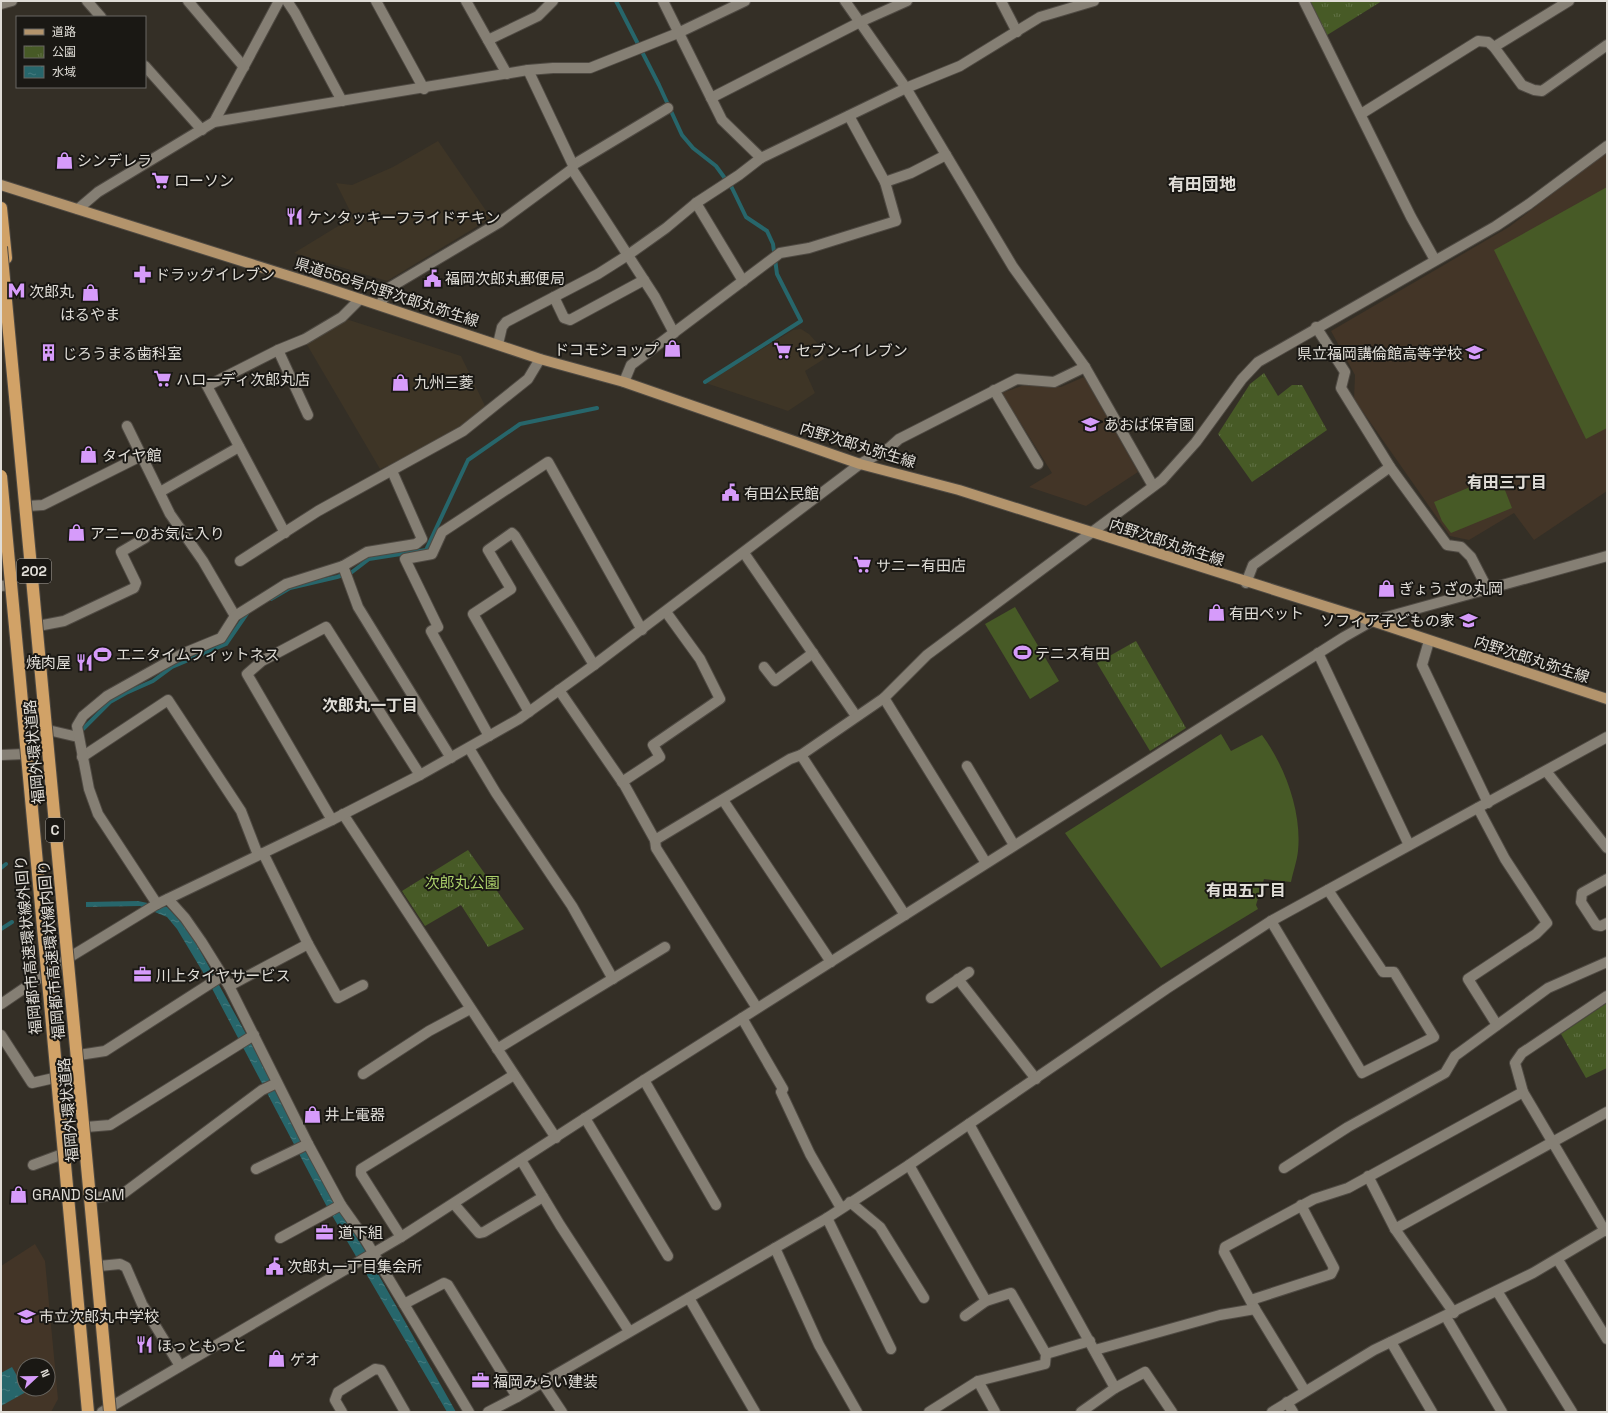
<svg xmlns="http://www.w3.org/2000/svg" width="1608" height="1413" font-family="'Space Grotesk','Noto Sans JP',sans-serif">
<style>
.built{fill:#3e3526}
.education{fill:#433527;fill-rule:evenodd}
.grass{fill:#475a26}
.park{fill:url(#park-tufts)}
.water{fill:url(#water-ripples)}
.lines{fill:none;stroke-linecap:round;stroke-linejoin:round}
.stream{stroke:#27666b;stroke-width:4}
.minor-casing{stroke:#4f4a43;stroke-width:12}
.major-casing{stroke:#4f4a43;stroke-width:12}
.highway-casing{stroke:#4f4a43;stroke-width:14}
.minor{stroke:#857f74;stroke-width:10}
.major{stroke:#b3946c;stroke-width:10}
.highway{stroke:#d1a267;stroke-width:12}
.highway-bridge-casing{stroke:#4f4a43;stroke-width:14;stroke-linecap:butt}
.highway-bridge{stroke:#d1a267;stroke-width:12}
.labels{text-anchor:middle;dominant-baseline:central;stroke-width:4;stroke-linejoin:round;paint-order:stroke}
.shield{fill:#1a1814;stroke:#a5a29c;stroke-width:1}
.shield-label{font-size:14px;font-weight:bold;fill:#e0ddd7}
.poi-label{font-size:15px;fill:#e0ddd7;stroke:#1a1814;text-anchor:start}
.street-label{font-size:15px;fill:#e0ddd7;stroke:#1a1814}
.park-label{font-size:15px;fill:#acd16b;stroke:#1a1814}
.neighbourhood-label{font-size:16px;font-weight:bold;fill:#e0ddd7;stroke:#1a1814}
.quarter-label{font-size:17px;font-weight:bold;fill:#e0ddd7;stroke:#1a1814}
</style>
<defs>
<pattern id="park-tufts" width="24" height="20" patternUnits="userSpaceOnUse"><rect width="24" height="20" fill="#475a26"/><path d="M3 7l-1-3M5 7V3M7 7l1-3M15 17l-1-3M17 17v-4M19 17l1-3" fill="none" stroke="#617145"/></pattern>
<pattern id="water-ripples" width="26" height="14" patternUnits="userSpaceOnUse"><rect width="26" height="14" fill="#27666b"/><path d="M2 4q2-2 4 0t4 0M15 11q2-2 4 0t4 0" fill="none" stroke="#467b7f"/></pattern>
</defs>
<rect width="100%" height="100%" fill="#342f26"/>
<g class="built">
<path d="M438,141L491,218L387,281L294,253L353,217L336,183L352,185L393,167Z"/>
<path d="M346,319L461,356L486,408L452,437L380,469L306,343Z"/>
<path d="M801,329L809,334L819,345L824,359L805,371L815,393L788,411L706,383L793,330Z"/>
</g>
<g class="education">
<path d="M1607,152V491L1534,540L1514,513L1469,540L1450,536L1354,399L1355,375L1331,331L1509,227Z"/>
<path d="M1084,377L1138,472L1086,506L1029,487L1052,473L1002,393L1024,385L1061,387Z"/>
<path d="M35,1244L45,1261L58,1399L51,1412H1V1266ZM24,1365H48V1389H24Z"/>
</g>
<g class="grass">
<path d="M1607,187V428L1586,439L1494,250Z"/>
<path d="M1499,475L1512,508L1451,533L1442,521L1434,502Z"/>
<path d="M1015,607L1059,681L1030,699L985,624Z"/>
<path d="M1221,734L1231,751L1262,735C1285,766 1302,812 1298,851C1297,861 1293,872 1291,882L1264,879L1256,905L1258,909L1161,968L1065,833Z"/>
</g>
<g class="park">
<path d="M1306,1H1382L1324,37Z"/>
<path d="M1264,373L1278,396L1292,385H1302L1327,430L1252,482L1218,434L1250,384Z"/>
<path d="M1136,641L1186,728L1150,751L1097,663Z"/>
<path d="M468,850L524,929L488,947L461,905L425,926L402,891Z"/>
<path d="M1607,1003V1068L1586,1078L1561,1034Z"/>
</g>
<g class="water">
<path d="M138,901L167,907L182,923L197,945L251,1043L331,1197L364,1249L456,1412H447L326,1205L207,979L177,929L167,917L140,906L86,907V902Z"/>
<path d="M12,1367L26,1392L1,1406V1373Z"/>
</g>
<g class="lines">
<g class="stream">
<path d="M616,1L659,85L682,135L693,148L716,166L732,188L746,217L767,231L773,244L777,274L801,321L705,382"/>
<path d="M271,599L290,588L337,577L352,572L369,559L426,550L468,460L520,424L597,408"/>
<path d="M83,729L110,702L126,693L153,681L172,667L226,644L248,612"/>
<path d="M1,868L6,864"/>
<path d="M1,929L12,922"/>
</g>
<defs>
<g id="minor">
<path d="M87,1L101,17"/>
<path d="M188,1L244,67"/>
<path d="M287,1L295,13L342,101"/>
<path d="M376,1L424,89"/>
<path d="M466,1L507,74"/>
<path d="M663,1L722,120L761,158"/>
<path d="M845,1L906,88L1013,267L1085,367L1153,486"/>
<path d="M1001,1L1017,32"/>
<path d="M1304,1L1411,217L1435,260"/>
<path d="M1,4L12,1"/>
<path d="M488,40L538,16L553,1"/>
<path d="M1494,47L1569,1"/>
<path d="M145,66L202,130"/>
<path d="M711,98L860,22L907,1"/>
<path d="M1361,114L1478,41L1488,42L1494,47L1522,85L1534,90L1542,91L1607,45"/>
<path d="M849,116L885,182"/>
<path d="M214,122L279,1"/>
<path d="M573,165L668,108"/>
<path d="M572,169L655,297L674,333"/>
<path d="M696,203L743,281"/>
<path d="M78,209L98,192L214,122L528,70L553,68H590L678,33L745,1"/>
<path d="M554,297L564,318L570,320L644,280"/>
<path d="M380,305L389,288L500,222L572,169L573,165L528,70"/>
<path d="M1316,327L1345,372L1341,388L1390,467L1447,545L1461,547L1471,557L1488,590"/>
<path d="M498,344L502,327L506,322L598,274L628,255L666,228L696,203L739,175L761,158L906,88L960,66L1040,17L1094,1"/>
<path d="M278,350L308,415"/>
<path d="M624,382L631,365L780,253L809,248L896,221L885,182L911,173L946,155"/>
<path d="M994,390L1038,464"/>
<path d="M127,426L170,514L203,561L235,616"/>
<path d="M160,492L239,447"/>
<path d="M28,506L43,505L141,456"/>
<path d="M285,533L207,386L278,350L305,339L342,317L360,299"/>
<path d="M744,553L856,716"/>
<path d="M240,561L318,511L463,431L528,379L540,359"/>
<path d="M343,566L358,607L451,758"/>
<path d="M1246,583L1253,565L1390,467"/>
<path d="M1,586L10,585"/>
<path d="M38,626L64,621L134,588L136,583L121,552L145,538"/>
<path d="M1429,641L1422,665L1488,803"/>
<path d="M1318,653L1409,845"/>
<path d="M764,667L775,681L813,653"/>
<path d="M559,690L625,786L655,840L656,848L757,1008"/>
<path d="M884,698L986,863"/>
<path d="M529,712L473,614L511,589L488,550L512,533L515,536L594,665"/>
<path d="M48,730L78,737"/>
<path d="M489,736L431,631L438,627L405,559L432,554L442,532L548,462L642,630"/>
<path d="M469,748L496,793L572,906L613,979"/>
<path d="M1,755L25,754"/>
<path d="M801,755L905,915"/>
<path d="M82,757L168,700L241,811L258,855"/>
<path d="M967,766L1014,845"/>
<path d="M1546,771L1607,848"/>
<path d="M622,782L660,757L653,745L720,699L700,659L666,612"/>
<path d="M723,800L831,962"/>
<path d="M1478,808L1505,859L1547,923L1536,934L1468,979L1497,1025"/>
<path d="M343,814L556,1138"/>
<path d="M332,820L247,674L262,661L326,627L420,775"/>
<path d="M655,840L790,759L801,755L884,698L927,655L1162,480L1196,442L1242,379L1258,362L1496,226L1529,204L1607,146"/>
<path d="M263,853L308,944L338,998L363,985"/>
<path d="M1607,879L1582,893L1581,902L1596,925L1601,926L1607,923"/>
<path d="M168,899L185,918L201,941L229,986L308,1144L341,1205L363,1236L469,1412"/>
<path d="M157,904L98,814L89,789L77,726L83,716L107,696L182,654L221,638L235,616L286,584L343,566L367,552L416,544L422,539L392,471"/>
<path d="M1271,921L1362,1073L1434,1037L1394,972H1383L1328,890"/>
<path d="M958,979L1036,1079"/>
<path d="M229,986L308,944"/>
<path d="M931,998L969,972"/>
<path d="M1,1004L70,957L157,904L332,820L420,775L519,719L594,665L860,464L889,448L899,439L1017,379L1054,382L1085,367"/>
<path d="M742,1018L783,1089L781,1092L810,1154L841,1208"/>
<path d="M1,1035L32,1083L54,1078"/>
<path d="M497,1049L665,947"/>
<path d="M79,1055L105,1051L222,976"/>
<path d="M363,1074L429,1031L470,1009"/>
<path d="M644,1080L716,1205"/>
<path d="M585,1118L668,1256"/>
<path d="M969,1124L1115,1388L1081,1412"/>
<path d="M86,1127L110,1125L254,1035"/>
<path d="M521,1160L560,1225L629,1331"/>
<path d="M33,1165L60,1155"/>
<path d="M909,1165L986,1301"/>
<path d="M1284,1168L1348,1127L1445,1073L1455,1056L1548,988L1607,962"/>
<path d="M256,1169L308,1144"/>
<path d="M1368,1176L1395,1229L1454,1313"/>
<path d="M93,1198L124,1193L262,1090L277,1083"/>
<path d="M850,1202L880,1227L924,1298"/>
<path d="M454,1204L479,1233L484,1232L543,1197"/>
<path d="M827,1218L891,1349"/>
<path d="M1395,1229L1607,1112"/>
<path d="M1605,1231L1523,1092L1515,1063L1522,1053L1607,996"/>
<path d="M401,1237L361,1174V1169L514,1075"/>
<path d="M280,1238L341,1205"/>
<path d="M775,1248L819,1345L857,1412"/>
<path d="M1558,1260L1607,1339"/>
<path d="M99,1266L120,1264L126,1267L142,1304L180,1366"/>
<path d="M1497,1291L1572,1412"/>
<path d="M689,1298L755,1412"/>
<path d="M1251,1300L1331,1274L1334,1268L1301,1205"/>
<path d="M404,1304L444,1283L448,1285L517,1397"/>
<path d="M1255,1309L1224,1252L1225,1247L1314,1199L1348,1188L1523,1092"/>
<path d="M965,1316L986,1301L1011,1293L1046,1354L1045,1364L978,1381L995,1412"/>
<path d="M1446,1317L1502,1412"/>
<path d="M1391,1342L1432,1412"/>
<path d="M1095,1350L1220,1315L1255,1309L1305,1391"/>
<path d="M1046,1354L1090,1341"/>
<path d="M542,1382L562,1412"/>
<path d="M1115,1388L1145,1372L1172,1412"/>
<path d="M1287,1402L1293,1412"/>
<path d="M102,1412L401,1237L641,1082L1344,637L1372,621L1607,556"/>
<path d="M342,1412L335,1400L338,1392L375,1369L381,1370L405,1412"/>
<path d="M488,1412L517,1397L827,1218L909,1165L1166,989L1271,921L1607,737"/>
<path d="M929,1412L978,1381"/>
<path d="M1272,1412L1374,1350L1533,1273L1607,1229"/>
</g>
<path id="major" d="M1,185L324,287L540,359L624,382L860,464L959,490L1372,621L1607,699"/>
<path id="highway" d="M1,208L6,258"/>
</defs>
<use href="#minor" class="minor-casing"/>
<use href="#major" class="major-casing"/>
<use href="#highway" class="highway-casing"/>
<use href="#minor" class="minor"/>
<use href="#major" class="major"/>
<use href="#highway" class="highway"/>
<defs>
<g id="highway-bridge">
<path d="M1,247L110,1412"/>
<path d="M1,476L88,1412"/>
</g>
</defs>
<use href="#highway-bridge" class="highway-bridge-casing"/>
<use href="#highway-bridge" class="highway-bridge"/>
</g>
<defs>
<symbol id="shop-bare" viewBox="-9 -9 18 18"><path d="M-5-2.5h2.3a2.7 3.5 0 0 1 5.4 0H5L5.5 6h-11ZM-1.5-2.5h3a1.5 2.3 0 0 0-3 0Z" fill="#d69bfa" stroke="#1a1814" stroke-width="2.5" paint-order="stroke"/></symbol>
<symbol id="supermarket-bare" viewBox="-9 -9 18 18"><path d="M-6-5.5h2.5l.6 2H6L4.5 2H-2.5L-4.4-4H-6ZM-1.5 3.2a1.3 1.3 0 1 0 .1 0ZM3 3.2a1.3 1.3 0 1 0 .1 0Z" fill="#d69bfa" stroke="#1a1814" stroke-width="2.5" paint-order="stroke"/></symbol>
<symbol id="restaurant-bare" viewBox="-9 -9 18 18"><path d="M-5-6h1v4h1v-4h1v4h1v-4h1v5L-1.5 .5V6h-2V.5L-5-1ZM5-6V6H3V1.5H1.5Q1.5-4 5-6Z" fill="#d69bfa" stroke="#1a1814" stroke-width="2.5" paint-order="stroke"/></symbol>
<symbol id="pharmacy-bare" viewBox="-9 -9 18 18"><path d="M-2-6h4v4h4v4h-4v4h-4v-4h-4v-4h4Z" fill="#d69bfa" stroke="#1a1814" stroke-width="2.5" paint-order="stroke"/></symbol>
<symbol id="civic-bare" viewBox="-9 -9 18 18"><path d="M-.6-6.5H3V-4.5H.6V-3L4-1V1h2V6H-6V1h2V-1L-.6-3ZM-1.2 2.5V6h2.4V2.5Z" fill="#d69bfa" stroke="#1a1814" stroke-width="2.5" paint-order="stroke"/></symbol>
<symbol id="metro-bare" viewBox="-9 -9 18 18"><path d="M-5.5 5V-5H-3L0 0L3-5H5.5V5H3V-.5L0 4L-3-.5V5Z" fill="#d69bfa" stroke="#1a1814" stroke-width="2.5" paint-order="stroke"/></symbol>
<symbol id="building-bare" viewBox="-9 -9 18 18"><path d="M-4-6H4V6H1V3H-1V6H-4ZM-2.5-4.3h1.7v1.8h-1.7ZM.8-4.3h1.7v1.8H.8ZM-2.5-1h1.7V.8h-1.7ZM.8-1h1.7V.8H.8Z" fill="#d69bfa" stroke="#1a1814" stroke-width="2.5" paint-order="stroke"/></symbol>
<symbol id="school-bare" viewBox="-9 -9 18 18"><path d="M0-5L7-2L0 1L-7-2ZM-4 1L0 2.5L4 1V4Q0 6-4 4Z" fill="#d69bfa" stroke="#1a1814" stroke-width="2.5" paint-order="stroke"/></symbol>
<symbol id="stadium-bare" viewBox="-9 -9 18 18"><path d="M0-5a6.5 5 0 1 0 0 10a6.5 5 0 1 0 0-10ZM-3.5-1.8h7v3.6h-7Z" fill="#d69bfa" stroke="#1a1814" stroke-width="2.5" paint-order="stroke"/></symbol>
<symbol id="office-bare" viewBox="-9 -9 18 18"><path d="M-6-3h4V-5.5h4V-3h4V5H-6ZM-1-4.5V-3h2v-1.5ZM-6 0V1H6V0Z" fill="#d69bfa" stroke="#1a1814" stroke-width="2.5" paint-order="stroke"/></symbol>
</defs>
<g fill-rule="evenodd">
<use href="#shop-bare" x="52" y="148" width="25" height="25"/>
<use href="#supermarket-bare" x="148" y="168" width="25" height="25"/>
<use href="#restaurant-bare" x="282" y="204" width="25" height="25"/>
<use href="#pharmacy-bare" x="130" y="262" width="25" height="25"/>
<use href="#civic-bare" x="420" y="266" width="25" height="25"/>
<use href="#metro-bare" x="4" y="278" width="25" height="25"/>
<use href="#shop-bare" x="78" y="280" width="25" height="25"/>
<use href="#shop-bare" x="660" y="336" width="25" height="25"/>
<use href="#supermarket-bare" x="770" y="338" width="25" height="25"/>
<use href="#building-bare" x="36" y="340" width="25" height="25"/>
<use href="#school-bare" x="1462" y="340" width="25" height="25"/>
<use href="#supermarket-bare" x="150" y="366" width="25" height="25"/>
<use href="#shop-bare" x="388" y="370" width="25" height="25"/>
<use href="#school-bare" x="1078" y="412" width="25" height="25"/>
<use href="#shop-bare" x="76" y="442" width="25" height="25"/>
<use href="#civic-bare" x="718" y="480" width="25" height="25"/>
<use href="#shop-bare" x="64" y="520" width="25" height="25"/>
<use href="#supermarket-bare" x="850" y="552" width="25" height="25"/>
<use href="#shop-bare" x="1374" y="576" width="25" height="25"/>
<use href="#shop-bare" x="1204" y="600" width="25" height="25"/>
<use href="#school-bare" x="1456" y="608" width="25" height="25"/>
<use href="#stadium-bare" x="1010" y="640" width="25" height="25"/>
<use href="#stadium-bare" x="90" y="642" width="25" height="25"/>
<use href="#restaurant-bare" x="72" y="650" width="25" height="25"/>
<use href="#office-bare" x="130" y="962" width="25" height="25"/>
<use href="#shop-bare" x="300" y="1102" width="25" height="25"/>
<use href="#shop-bare" x="6" y="1182" width="25" height="25"/>
<use href="#office-bare" x="312" y="1220" width="25" height="25"/>
<use href="#civic-bare" x="262" y="1254" width="25" height="25"/>
<use href="#school-bare" x="14" y="1304" width="25" height="25"/>
<use href="#restaurant-bare" x="132" y="1332" width="25" height="25"/>
<use href="#shop-bare" x="264" y="1346" width="25" height="25"/>
<use href="#office-bare" x="468" y="1368" width="25" height="25"/>
</g>
<g class="labels">
<g class="shield">
<rect x="17" y="559" width="34" height="24" rx="3"/>
<rect x="46" y="818" width="18" height="24" rx="3"/>
</g>
<g class="shield-label">
<text x="34" y="571">202</text>
<text x="55" y="830">C</text>
</g>
<g class="poi-label">
<text x="77" y="160">シンデレラ</text>
<text x="174" y="180">ローソン</text>
<text x="307" y="217">ケンタッキーフライドチキン</text>
<text x="155" y="274">ドラッグイレブン</text>
<text x="445" y="278">福岡次郎丸郵便局</text>
<text x="29" y="291">次郎丸</text>
<text x="90" y="314" text-anchor="middle">はるやま</text>
<text x="659" y="349" text-anchor="end">ドコモショップ</text>
<text x="796" y="350">セブン-イレブン</text>
<text x="62" y="353">じろうまる歯科室</text>
<text x="1462" y="353" text-anchor="end">県立福岡講倫館高等学校</text>
<text x="176" y="379">ハローディ次郎丸店</text>
<text x="414" y="382">九州三菱</text>
<text x="1104" y="424">あおば保育園</text>
<text x="102" y="455">タイヤ館</text>
<text x="744" y="493">有田公民館</text>
<text x="90" y="533">アニーのお気に入り</text>
<text x="876" y="565">サニー有田店</text>
<text x="1399" y="588">ぎょうざの丸岡</text>
<text x="1229" y="613">有田ペット</text>
<text x="1455" y="620" text-anchor="end">ソフィア子どもの家</text>
<text x="1035" y="653">テニス有田</text>
<text x="116" y="654">エニタイムフィットネス</text>
<text x="71" y="662" text-anchor="end">焼肉屋</text>
<text x="156" y="975">川上タイヤサービス</text>
<text x="325" y="1114">井上電器</text>
<text x="32" y="1194">GRAND SLAM</text>
<text x="338" y="1232">道下組</text>
<text x="287" y="1266">次郎丸一丁目集会所</text>
<text x="39" y="1316">市立次郎丸中学校</text>
<text x="157" y="1345">ほっともっと</text>
<text x="290" y="1359">ゲオ</text>
<text x="493" y="1381">福岡みらい建装</text>
</g>
<g class="street-label">
<text transform="translate(387 292) rotate(18)">県道558号内野次郎丸弥生線</text>
<text transform="translate(858 445) rotate(17)">内野次郎丸弥生線</text>
<text transform="translate(1167 542) rotate(18)">内野次郎丸弥生線</text>
<text transform="translate(1532 659) rotate(18)">内野次郎丸弥生線</text>
<text transform="translate(34 752) rotate(-95)">福岡外環状道路</text>
<text transform="translate(28 945) rotate(-95)">福岡都市高速環状線外回り</text>
<text transform="translate(51 950) rotate(-95)">福岡都市高速環状線内回り</text>
<text transform="translate(68 1110) rotate(-95)">福岡外環状道路</text>
</g>
<g class="park-label">
<text x="462" y="882">次郎丸公園</text>
</g>
<g class="neighbourhood-label">
<text x="1507" y="482">有田三丁目</text>
<text x="370" y="705">次郎丸一丁目</text>
<text x="1246" y="890">有田五丁目</text>
</g>
<g class="quarter-label">
<text x="1202" y="184">有田団地</text>
</g>
</g>
<rect width="1608" height="1413" fill="none" stroke="#e0ddd7" stroke-width="4"/>
<rect x="16" y="16" width="130" height="72" fill="#1a1814" stroke="#696762"/>
<rect x="24" y="29" width="20" height="6" fill="#b3946c" stroke="#696762"/>
<text x="52" y="36" font-size="12" fill="#e0ddd7">道路</text>
<rect x="24" y="46" width="20" height="12" fill="url(#park-tufts)" stroke="#696762"/>
<text x="52" y="56" font-size="12" fill="#e0ddd7">公園</text>
<rect x="24" y="66" width="20" height="12" fill="url(#water-ripples)" stroke="#696762"/>
<text x="52" y="76" font-size="12" fill="#e0ddd7">水域</text>
<g transform="translate(36 1377) rotate(68)"><circle r="19" fill="#1a1814" stroke="#696762"/>
<path d="M0-3L7 15L0 10L-7 15Z" fill="#d69bfa"/>
<text y="-6" font-size="11" font-weight="bold" text-anchor="middle" fill="#e0ddd7">N</text>
</g>
</svg>
